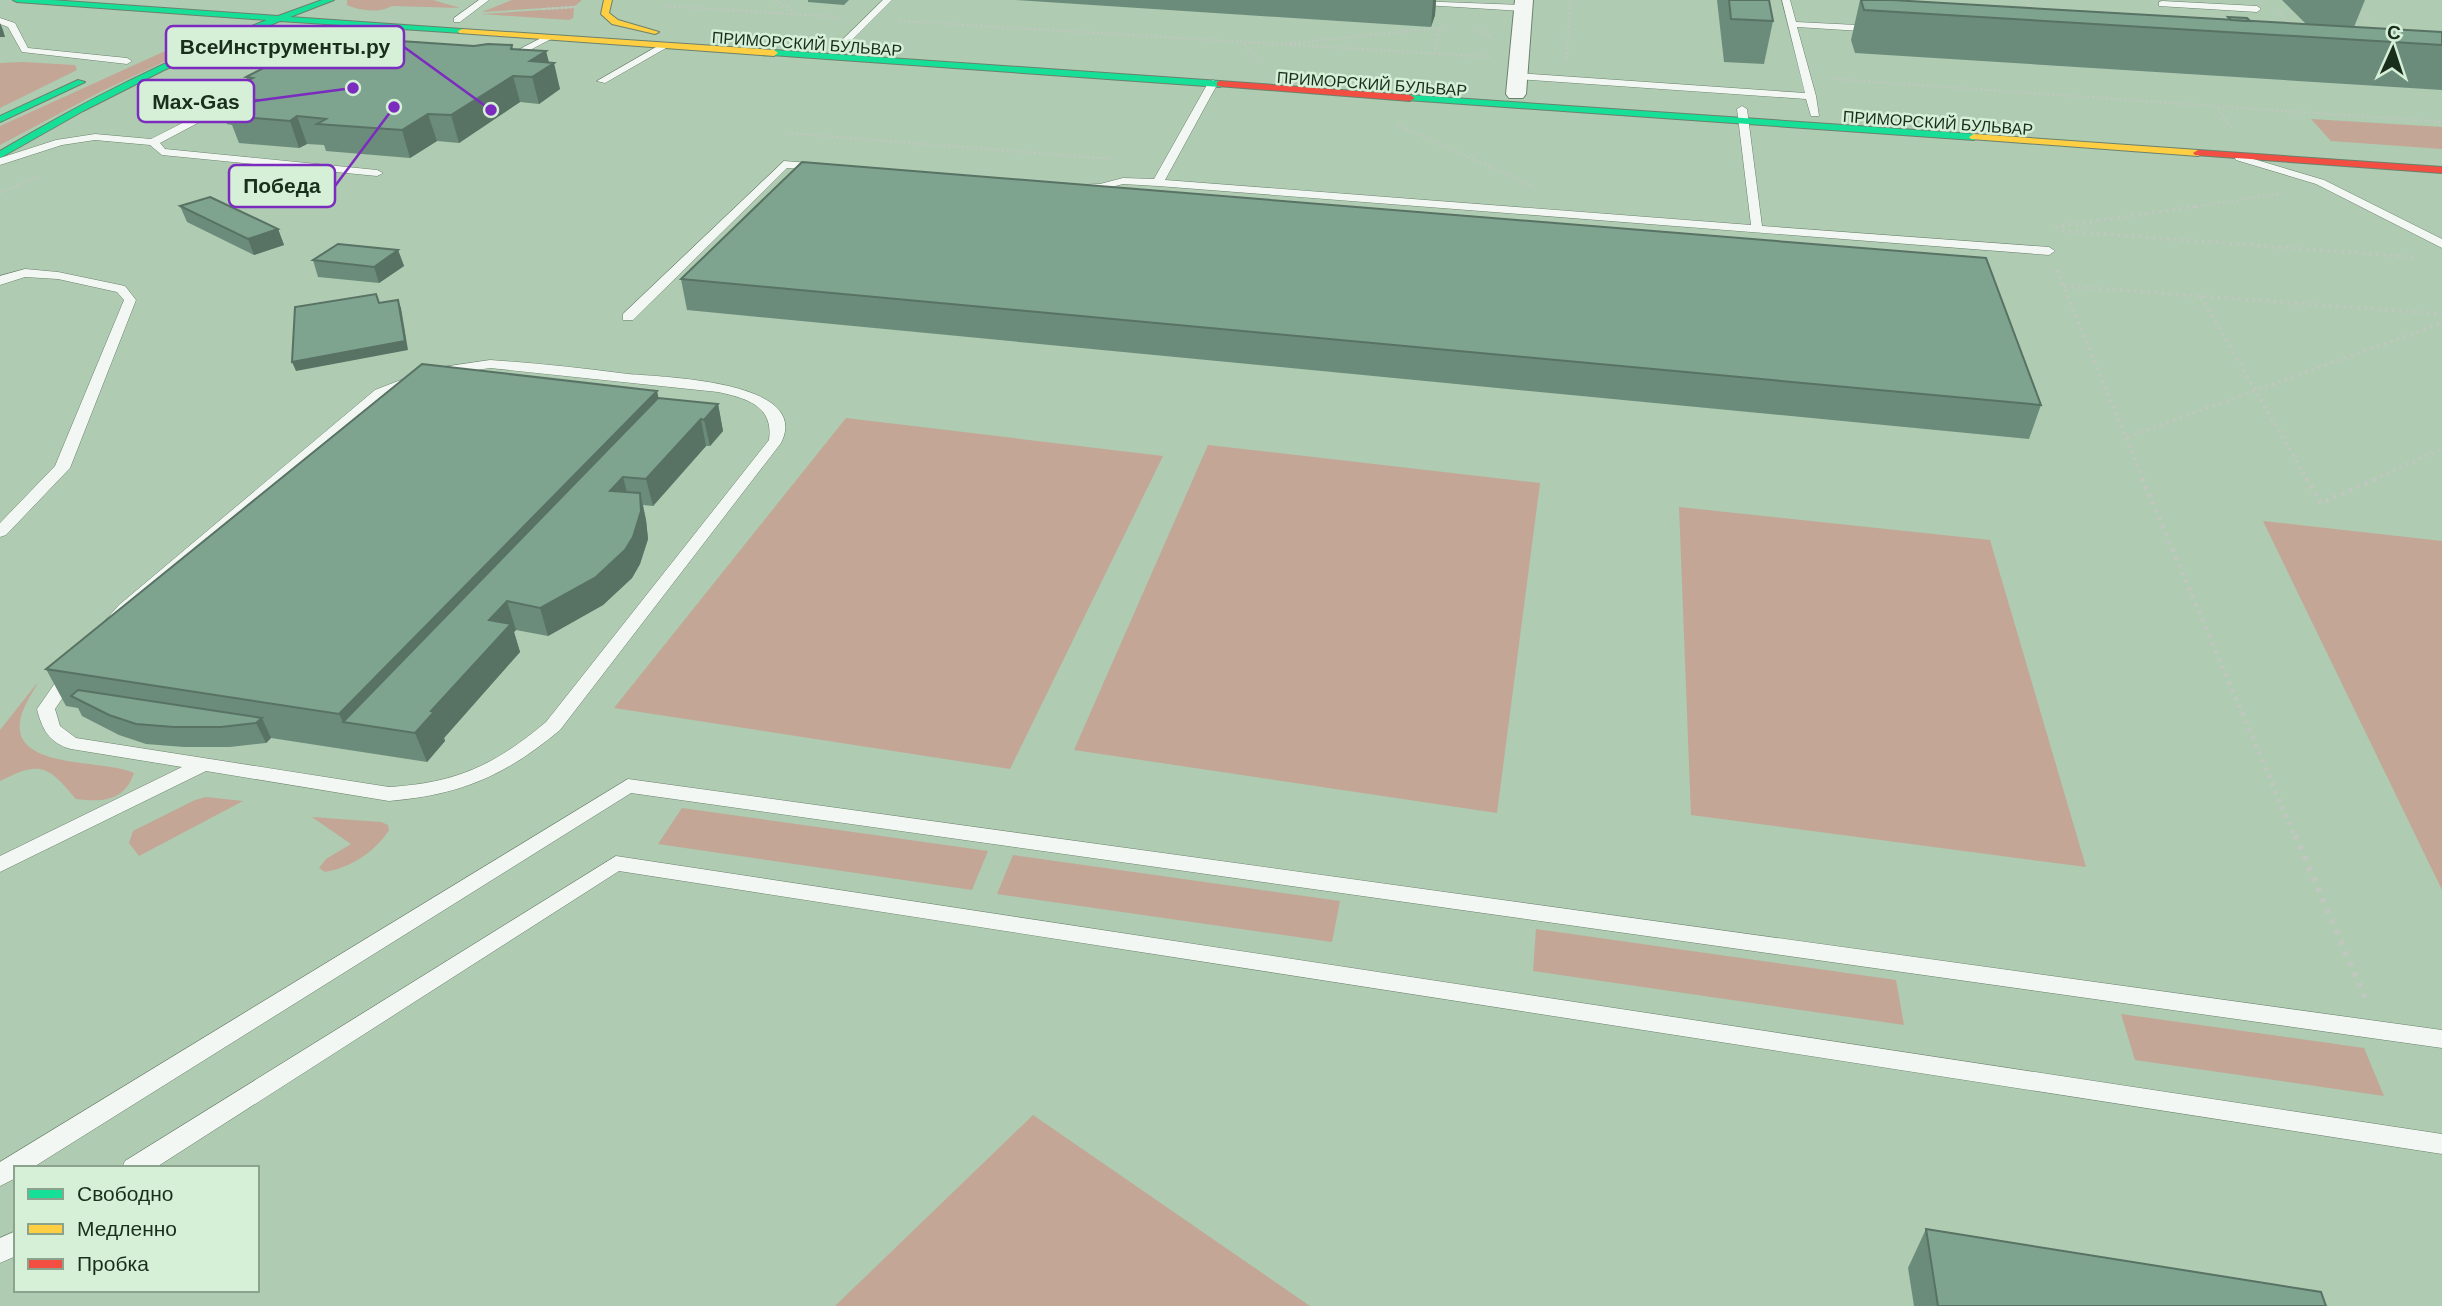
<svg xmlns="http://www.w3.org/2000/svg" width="2442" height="1306" font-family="Arial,sans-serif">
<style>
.green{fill:#c3a696}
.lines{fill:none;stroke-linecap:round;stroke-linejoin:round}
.lane-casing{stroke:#6b816d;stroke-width:1}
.street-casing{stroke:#6b816d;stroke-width:2}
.fast-casing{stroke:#6b816d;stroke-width:2}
.slow-casing{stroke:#6b816d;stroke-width:2}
.jam-casing{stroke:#6b816d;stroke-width:2}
.path-far3{stroke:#bfc7bf;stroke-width:2.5;stroke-dasharray:2 2.5;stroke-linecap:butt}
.path-far2{stroke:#bfc7bf;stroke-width:3.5;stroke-dasharray:2.5 4.5;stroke-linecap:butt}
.path-far1{stroke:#bfc7bf;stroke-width:4.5;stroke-dasharray:3.5 5;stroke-linecap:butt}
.path{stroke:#bfc7bf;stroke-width:6;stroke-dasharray:4.5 7;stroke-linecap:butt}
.lane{fill:#f3f7f3;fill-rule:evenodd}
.street{fill:#f3f7f3;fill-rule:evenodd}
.fast{fill:#16e098;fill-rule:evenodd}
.slow{fill:#ffcf43;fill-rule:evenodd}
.jam{fill:#f24e42;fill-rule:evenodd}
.wall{fill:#6c8c7b}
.shaded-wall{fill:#587264}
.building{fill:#7ea38f;stroke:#587264;stroke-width:2}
.labels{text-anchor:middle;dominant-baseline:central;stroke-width:5;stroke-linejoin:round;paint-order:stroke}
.far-street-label{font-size:16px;fill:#1a2e1c;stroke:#d6f0d8}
.leader{fill:none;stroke:#7b2cbf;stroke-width:2.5}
.callout-dot{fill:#7b2cbf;stroke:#d6f0d8;stroke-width:2.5}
.callout{fill:#d6f0d8;stroke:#7b2cbf;stroke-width:2.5}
.callout-label{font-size:21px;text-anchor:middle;font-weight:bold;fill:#1a2e1c}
</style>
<rect width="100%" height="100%" fill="#afcbb1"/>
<g class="green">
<path d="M347,0H433L460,8L392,6C380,13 360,11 347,5Z"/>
<path d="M512,0H582L575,6L482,12Z"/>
<path d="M574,8L573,18L569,20L481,14Z"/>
<path d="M185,42L204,43L100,92L0,145V126Z"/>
<path d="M23,62L75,65L77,70L0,108V63Z"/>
<path d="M2311,119L2442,127V149L2331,141Z"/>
<path d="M846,418L1163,456L1010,769L614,708Z"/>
<path d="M1208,445L1540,483L1497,813L1074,750Z"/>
<path d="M1679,507L1990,540L2086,867L1691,815Z"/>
<path d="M2263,521L2442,541V890Z"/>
<path d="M38,682C32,694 21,709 20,722C13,770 106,759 134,773C124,802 102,802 76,799C48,766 41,760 0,781V730Z"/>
<path d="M206,797L243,801L139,856L129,843L133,831L195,800Z"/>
<path d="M682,808L988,851L972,890L658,844Z"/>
<path d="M312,817L381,822L388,825L389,830C375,852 350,868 325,872L319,868L326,859L351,844Z"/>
<path d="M1013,855L1340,901L1332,942L997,894Z"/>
<path d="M1536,929L1896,980L1904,1025L1533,971Z"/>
<path d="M2121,1014L2364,1048L2384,1096L2135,1060Z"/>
<path d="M1033,1115L1310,1306H835Z"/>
</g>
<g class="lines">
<defs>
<g id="lane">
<path d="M479,0H489L460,22H454V18Z"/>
<path d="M883,0H892L843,49H837V45Z"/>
<path d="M1388,0L1522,5L1526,8L1522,11L1392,3Z"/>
<path d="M1782,0H1790L1796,22L1877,26L1882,29L1877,32L1797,27L1816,96L1819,116H1811L1806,99L1517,79L1512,76L1517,73L1805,93Z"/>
<path d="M2162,1L2257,6L2261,9L2257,12L2159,6V2Z"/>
<path d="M0,18L15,23L28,48L127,58L132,61L127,64L22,52L8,27L0,24Z"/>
<path d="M545,36L553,38L509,61L501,59Z"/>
<path d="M663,43L668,46L666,48L605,83L597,81Z"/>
<path d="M1213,80L1218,83L1165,180L1751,225L1737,109L1742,106L1747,109L1762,226L2049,247L2055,251L2049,255L1158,186L1123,184L1100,190L1075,189V185L1100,184L1123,178L1154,179L1208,83Z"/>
<path d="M239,94L244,97L243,99L160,143L165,149L377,170L383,173L377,176L162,155L150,145L95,140L62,145L0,165V158L56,140L95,134L151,139Z"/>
<path d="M2240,155L2324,180L2442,239V248L2316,184L2236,160L2235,158Z"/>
<path d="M784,161L821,164L827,167L821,170L787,168L633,320H623V314Z"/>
<path d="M25,269L58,272L125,286L136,300L70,468L6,535L0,537V523L55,466L124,300L117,292L58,279L25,277L0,285V276Z"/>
<path d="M490,360C536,363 582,368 628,374C660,377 813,380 781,443L560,730C505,776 460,795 389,801L206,771L0,872V856L182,767L71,749C49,743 42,729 37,709L76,653L119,605L375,390L429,369ZM490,368L718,392C745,398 774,405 769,440L546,722C495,765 456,783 389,787L76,738L60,726L55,709L88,660L131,613L385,396L437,376Z"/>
<path d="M628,779L2442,1030V1048L631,793L32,1168H16V1178L0,1186V1162Z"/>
<path d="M616,856L2442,1134V1154L619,871L155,1168H122L125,1161Z"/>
<path d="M16,1231V1256L0,1263V1238Z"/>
</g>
<path id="street" d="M1515,0H1533L1526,94L1523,98H1509L1506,94Z"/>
<g id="fast">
<path d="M13,0H51L278,16L322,0H334L290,17L462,29L466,31L462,33L280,21L164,70L83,111L0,158V151C86,100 174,56 267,20L17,2Z"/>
<path d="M774,50L1220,81L1224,84L1220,87L771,55V51Z"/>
<path d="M78,80L85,82L0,122V116Z"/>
<path d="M1410,95L1974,134L1979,137L1974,140L1407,100V96Z"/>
</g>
<g id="slow">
<path d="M604,0H612L609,13L618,20L659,32L655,34L612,24L601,14Z"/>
<path d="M462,29L774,50L778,53L774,56L459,33L458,31Z"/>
<path d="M1974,134L2198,150L2203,153L2198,156L1971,139L1969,137Z"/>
</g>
<g id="jam">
<path d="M1220,81L1410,95L1415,98L1410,101L1217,86V82Z"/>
<path d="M2198,150L2442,167V173L2195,155L2193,153Z"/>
</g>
</defs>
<use href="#lane" class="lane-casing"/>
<use href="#street" class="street-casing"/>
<use href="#fast" class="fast-casing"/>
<use href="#slow" class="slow-casing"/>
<use href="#jam" class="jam-casing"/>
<g class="path-far3">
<path d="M775,0L795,12"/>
<path d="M2027,0L2034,11"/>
<path d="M2354,0L2374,32"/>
<path d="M665,6L838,17"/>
<path d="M543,9L576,7"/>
<path d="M2277,11L2293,27"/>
<path d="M899,21L1491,57"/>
<path d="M1477,29L1490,37"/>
<path d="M1244,44L1259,61"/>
<path d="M1285,44L1447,27"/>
<path d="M1434,54L1440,28"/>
<path d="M1567,59L1570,0"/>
<path d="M1832,79L2442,122"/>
<path d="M2217,108L2233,129"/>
<path d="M1398,125L1534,187"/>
<path d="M787,133L1111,159"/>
<path d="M0,193L41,175"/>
<path d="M2187,208L2278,194"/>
</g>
<g class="path-far2">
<path d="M2055,227L2198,206"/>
<path d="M2062,231L2413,257"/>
<path d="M2057,270L2143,479"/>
<path d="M2064,286L2442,314"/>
<path d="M2201,297L2307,479"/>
<path d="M2127,437L2442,323"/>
<path d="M2374,479L2442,449"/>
</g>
<g class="path-far1">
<path d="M2142,478L2295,837"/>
<path d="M2306,478L2321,503L2378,478"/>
</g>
<path class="path" d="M2295,835L2366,1000"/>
<use href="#lane" class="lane"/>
<use href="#street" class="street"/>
<use href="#fast" class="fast"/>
<use href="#slow" class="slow"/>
<use href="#jam" class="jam"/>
</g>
<g class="wall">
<path d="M808,0H849L844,5L808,2Z"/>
<path d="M1015,0H1436L1435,15L1431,27Z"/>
<path d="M1717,0H1769L1773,21L1764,64L1724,62Z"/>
<path d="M1860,0H1892L2227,20L2228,17L2250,21L2307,25L2282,0H2365L2354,27L2442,32V90L1855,53L1851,40Z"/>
<path d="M512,45L513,49L549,63L560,89L539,104L520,102L459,143L437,141L410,158L326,151L324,145L307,144L299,148L239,143L232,125L227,124L216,97L248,81L246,77L474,46Z"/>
<path d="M180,206L278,229L284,245L254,255L187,222Z"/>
<path d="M398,250L404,266L379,283L318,277L313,260Z"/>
<path d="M681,279L2041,405L2029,439L687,310Z"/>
<path d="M657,391L658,398L718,404L723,431L710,446H706L653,506L643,505L646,520L648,539L640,564L632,578L603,605L548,636L516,630L514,632L520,652L444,738L445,741L427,762L271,738L266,743L230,747H184L146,744L119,735L82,716L78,708L66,706L46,669Z"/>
<path d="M1926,1229L2326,1306H1914L1908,1268Z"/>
</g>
<g class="shaded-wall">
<path d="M1433,0H1436L1435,15L1431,27Z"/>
<path d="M0,23L3,30L5,37H0Z"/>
<path d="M546,51L550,66L554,63L560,89L539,104L532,77L530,61Z"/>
<path d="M513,76L520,102L459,143L451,115Z"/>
<path d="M428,114L437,141L410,158L402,130Z"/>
<path d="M297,116L307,144L299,148L290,121Z"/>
<path d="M278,229L284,245L254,255L248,239Z"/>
<path d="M398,250L404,266L379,283L374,267Z"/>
<path d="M398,300L401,308L408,350L296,371L292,362Z"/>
<path d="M657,391L664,424L343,722L339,714Z"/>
<path d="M718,404L723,431L710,446L704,420Z"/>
<path d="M701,419L706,446L653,506L646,479Z"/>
<path d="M623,477L630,504L610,491Z"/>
<path d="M640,493L646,520L648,539L640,564L632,578L603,605L548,636L540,608Z"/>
<path d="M507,601L516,630L514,632L520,652L444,738L445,741L427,762L415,733L431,711L489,620Z"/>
<path d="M262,718L271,738L266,743L256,723Z"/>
</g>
<g class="building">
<path d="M1729,0H1769L1773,21L1731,19Z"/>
<path d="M1861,0H1892L2442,32V45L1864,10Z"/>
<path d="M2228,17L2247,18L2250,21L2231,20Z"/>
<path d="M326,36L474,46L488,44L512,45L511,49L546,51L530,61L554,63L532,77L513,76L451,115L428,114L402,130L317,124L326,119L297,116L290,121L229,116L258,100L216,97L253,78L246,77Z"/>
<path d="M802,162L1986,258L2041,405L681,279Z"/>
<path d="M210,197L278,229L248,239L180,206Z"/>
<path d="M338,244L398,250L374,267L313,260Z"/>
<path d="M376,294L379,303L398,300L405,341L292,362L295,307Z"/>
<path d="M422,364L657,391L339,714L46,669Z"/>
<path d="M658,398L718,404L704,420L701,419L646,479L623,477L610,491L640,493L641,511L633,537L625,550L596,577L540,608L507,601L489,620L511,624L431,711L434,712L415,733L343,722Z"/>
<path d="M78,690L262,718L256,723L221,727H174L136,724L109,715L71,696Z"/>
<path d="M1926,1229L2321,1292L2326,1306H1938Z"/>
</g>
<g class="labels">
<g class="far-street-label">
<text transform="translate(807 44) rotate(4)">ПРИМОРСКИЙ БУЛЬВАР</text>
<text transform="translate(1372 84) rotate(4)">ПРИМОРСКИЙ БУЛЬВАР</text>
<text transform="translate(1938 123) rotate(4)">ПРИМОРСКИЙ БУЛЬВАР</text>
</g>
</g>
<path class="leader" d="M491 110L404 47M353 88L254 101M394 107L335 186"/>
<g class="callout-dot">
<circle cx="491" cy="110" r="7"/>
<circle cx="353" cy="88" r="7"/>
<circle cx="394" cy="107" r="7"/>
</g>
<g class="callout">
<rect x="166" y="26" width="238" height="42" rx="7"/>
<rect x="138" y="80" width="116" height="42" rx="7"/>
<rect x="229" y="165" width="106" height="42" rx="7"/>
</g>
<g class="callout-label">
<text x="285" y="54">ВсеИнструменты.ру</text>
<text x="196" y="109">Max-Gas</text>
<text x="282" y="193">Победа</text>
</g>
<rect x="14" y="1166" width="245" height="126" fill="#d6f0d8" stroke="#8ba28d" stroke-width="2"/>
<rect x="28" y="1189" width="35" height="10" fill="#16e098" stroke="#8ba28d" stroke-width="2"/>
<text x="77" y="1201" font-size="21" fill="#1a2e1c">Свободно</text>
<rect x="28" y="1224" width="35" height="10" fill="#ffcf43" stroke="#8ba28d" stroke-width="2"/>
<text x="77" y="1236" font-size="21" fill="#1a2e1c">Медленно</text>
<rect x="28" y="1259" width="35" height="10" fill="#f24e42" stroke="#8ba28d" stroke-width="2"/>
<text x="77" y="1271" font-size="21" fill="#1a2e1c">Пробка</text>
<g transform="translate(2393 49) rotate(3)" stroke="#d6f0d8" stroke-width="5" paint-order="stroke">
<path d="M0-5L12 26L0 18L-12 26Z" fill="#1a2e1c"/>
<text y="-10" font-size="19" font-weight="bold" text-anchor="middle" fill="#1a2e1c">С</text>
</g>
</svg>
